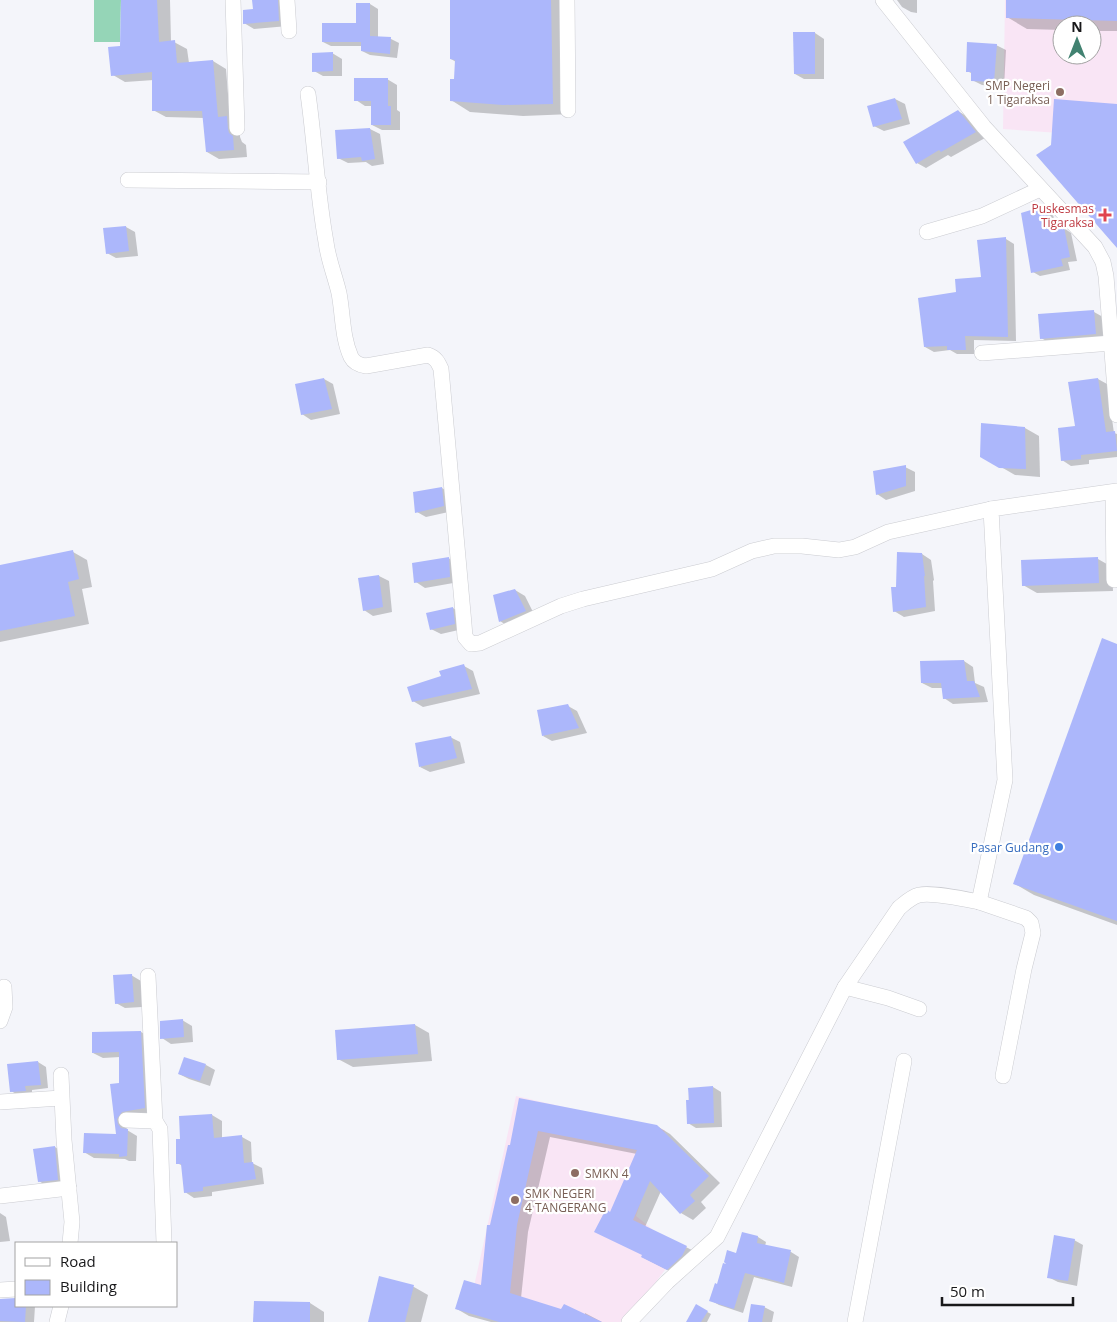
<svg xmlns="http://www.w3.org/2000/svg" width="1117" height="1322" font-family="'Open Sans',sans-serif">
<style>
.education{fill:#f9e5f5;fill-rule:evenodd}
.green{fill:#95d5b7}
.shadow{fill:#0003}
.building{fill:#acb7fb}
.lines{fill:none;stroke-linecap:round;stroke-linejoin:round}
.minor-casing{stroke:#cbccd1;stroke-width:16}
.minor{stroke:#fff;stroke-width:15}
.education-dot{fill:#8d6e63;stroke:#fff;stroke-width:2}
.health-dot{fill:#e0444e;stroke:#fff;stroke-width:2}
.shop-dot{fill:#3f7fe0;stroke:#fff;stroke-width:2}
.labels{text-anchor:middle;dominant-baseline:central;stroke-width:4.5;stroke-linejoin:round;paint-order:stroke}
.education-label{font-size:12px;fill:#785e54;stroke:#fff;text-anchor:start}
.health-label{font-size:12px;fill:#be3a42;stroke:#fff;text-anchor:end}
.shop-label{font-size:12px;fill:#366cbe;stroke:#fff;text-anchor:end}
</style>
<rect width="100%" height="100%" fill="#f4f5fa"/>
<g class="education">
<path d="M1005,0H1117V137L1003,129ZM1062,25H1092V55H1062Z"/>
<path d="M516,1096L665,1130L636,1216L679,1251L626,1322H504L469,1309Z"/>
</g>
<path class="green" d="M94,0H121L120,42H94Z"/>
<g class="shadow">
<path d="M123,0H170L171,42H174L187,49L189,63L213,61L226,69L230,119L240,124V137L242,142L246,145L247,157L219,159L207,152L204,118L166,117L153,110L154,80L125,82L113,75L122,47Z"/>
<path d="M253,0H286L288,26L254,29L244,23L255,11Z"/>
<path d="M451,0H570L572,114L523,116L470,112L451,100L455,80L456,62L451,59Z"/>
<path d="M897,0H917V13L911,12L902,7Z"/>
<path d="M1008,0H1117V31H1092V25H1062V30L1027,29L1007,17Z"/>
<path d="M357,4H370L378,9V37L391,39L399,43L397,58L370,55L362,51V46H331L323,42L357,25Z"/>
<path d="M815,33L824,39V79H804L795,74Z"/>
<path d="M996,45L1006,50L1004,87L982,85L972,80L973,74L967,71Z"/>
<path d="M332,53L342,59V76H323L314,71Z"/>
<path d="M387,79L397,85V110L400,112V130H382L372,125V106H365L356,100Z"/>
<path d="M895,99L905,104L910,124L884,131L874,126Z"/>
<path d="M958,111L968,117L985,138L951,157L948,155L926,168L917,163Z"/>
<path d="M370,129L380,134L384,164L372,166L366,162L348,163L338,158L337,132Z"/>
<path d="M1044,207L1052,212L1057,227L1061,226L1071,233L1077,261L1068,262L1070,270L1040,276L1033,272Z"/>
<path d="M126,227L135,232L138,256L116,258L107,253Z"/>
<path d="M1006,239L1014,244L1016,341L974,340V354H957L950,350L934,352L925,347L982,278Z"/>
<path d="M1094,312L1103,317L1105,339L1050,343L1041,338Z"/>
<path d="M324,379L333,384L340,414L311,420L302,414Z"/>
<path d="M1098,379L1107,384L1114,433L1117,434V457L1089,460V464L1071,466L1062,460Z"/>
<path d="M1025,428L1039,436L1040,477L1015,475L982,456Z"/>
<path d="M905,467L915,472V491L886,500L877,494Z"/>
<path d="M442,488L451,494L453,511L426,517L417,512Z"/>
<path d="M73,552L87,560L92,587L82,589L89,624L0,642V566Z"/>
<path d="M922,554L931,560L934,580L933,581L935,611L904,617L894,611L897,588Z"/>
<path d="M448,558L458,563L459,582L425,588L416,582Z"/>
<path d="M1098,559L1112,567L1113,591L1037,593L1023,585Z"/>
<path d="M379,576L389,581L392,612L373,616L364,610L360,579Z"/>
<path d="M515,590L525,596L535,616L509,627L500,621Z"/>
<path d="M453,608L462,614L463,629L441,634L431,629Z"/>
<path d="M1117,645V925L1034,895L1015,884Z"/>
<path d="M964,661L973,667L975,683L984,687L988,702L953,704L944,698L943,688H932L922,683Z"/>
<path d="M464,666L473,671L480,694L423,707L413,701L443,677Z"/>
<path d="M568,706L577,711L587,733L552,741L543,736Z"/>
<path d="M450,737L460,742L465,763L430,772L420,767Z"/>
<path d="M131,975L141,981L142,1007L125,1008L116,1003Z"/>
<path d="M182,1020L192,1026L193,1042L171,1044L162,1038Z"/>
<path d="M415,1025L429,1033L432,1061L353,1067L338,1059Z"/>
<path d="M141,1032L150,1037L154,1113L126,1126L127,1130L137,1136L136,1161H129L125,1159L94,1158L84,1152L117,1135L111,1085L121,1084L120,1057L103,1058L93,1053Z"/>
<path d="M38,1062L46,1067L48,1088L32,1090V1095H18L11,1091L8,1066Z"/>
<path d="M206,1065L215,1070L210,1086L189,1079L179,1074Z"/>
<path d="M713,1087L721,1092L722,1127L696,1128L688,1123L689,1089Z"/>
<path d="M520,1100L657,1126L670,1134L720,1183L701,1202L706,1208L693,1220L681,1213L661,1191L645,1227L698,1253L679,1276L642,1257L643,1255L611,1214L637,1154L550,1137L528,1232L521,1298L562,1311L585,1315V1313L602,1322H491L469,1316L457,1309L482,1287L491,1227L511,1147Z"/>
<path d="M212,1115L222,1121V1138L242,1137L251,1142L252,1163L262,1168L264,1184L212,1192V1196L194,1198L185,1192L183,1166L177,1163L181,1140L180,1117Z"/>
<path d="M55,1147L64,1153L67,1185L48,1187L39,1181Z"/>
<path d="M0,1213L6,1217L10,1241L0,1242Z"/>
<path d="M743,1233L758,1237L766,1242L765,1246L791,1252L799,1257L792,1287L754,1277L743,1313L719,1305L710,1300L737,1255Z"/>
<path d="M1074,1240L1083,1245L1077,1286L1058,1282L1048,1277Z"/>
<path d="M380,1278L414,1287L428,1295L421,1322H369Z"/>
<path d="M16,1300V1306H35L34,1322H0V1301Z"/>
<path d="M310,1303L324,1312V1322H255Z"/>
<path d="M696,1306L711,1314L707,1322H687Z"/>
<path d="M764,1307L774,1312L772,1322H749Z"/>
</g>
<g class="building">
<path d="M121,0H157L159,42L175,40L177,63L213,60L218,117L227,116L228,129L229,133L233,136L234,150L206,152L202,111H152V72L111,76L108,47L120,46Z"/>
<path d="M252,0H278L279,21L243,24V10L253,9Z"/>
<path d="M450,0H551L553,104L503,105L450,101V79H454L455,60L450,59Z"/>
<path d="M1006,0H1117V21L1006,18Z"/>
<path d="M356,3H370V36L391,37L390,54L361,51V42H322V23H356Z"/>
<path d="M793,32H815V74H794Z"/>
<path d="M967,42L997,44L994,82L971,81V72H966Z"/>
<path d="M333,52V71L312,72V53Z"/>
<path d="M354,78H388V106H391V125H371V101H354Z"/>
<path d="M895,98L902,119L873,127L867,106Z"/>
<path d="M1054,99L1117,104V248L1036,155L1051,145Z"/>
<path d="M958,110L976,132L941,152L939,150L916,164L903,142Z"/>
<path d="M370,128L375,159L362,161L361,157L337,159L335,130Z"/>
<path d="M1044,206L1052,226L1061,225L1064,227L1070,257L1061,259L1063,266L1031,273L1021,213Z"/>
<path d="M126,226L129,251L106,254L103,228Z"/>
<path d="M1006,237L1008,337L965,336L966,350H947V346L924,347L918,298L956,292L955,279L981,277L977,240Z"/>
<path d="M1094,310L1096,334L1040,339L1038,314Z"/>
<path d="M324,378L332,409L301,415L295,384Z"/>
<path d="M1098,378L1106,432L1115,431L1117,451L1081,455V459L1061,461L1058,428L1075,426L1068,382Z"/>
<path d="M981,423L1025,427L1026,469L999,468L980,457Z"/>
<path d="M906,465V486L876,495L873,471Z"/>
<path d="M442,487L444,506L415,513L413,492Z"/>
<path d="M73,550L79,579L68,582L75,616L0,631V565Z"/>
<path d="M897,552L922,553L925,576H924L926,607L893,612L891,587H896Z"/>
<path d="M449,557L450,577L414,583L412,563Z"/>
<path d="M1098,557L1099,583L1022,586L1021,560Z"/>
<path d="M379,575L383,607L363,611L358,578Z"/>
<path d="M515,589L526,611L499,622L493,595Z"/>
<path d="M453,607L455,624L430,630L426,613Z"/>
<path d="M1102,638L1117,644V921L1013,884Z"/>
<path d="M964,660L967,681H974L980,697L943,699L941,683H921L920,661Z"/>
<path d="M464,664L472,689L412,702L407,687L441,676L439,671Z"/>
<path d="M568,704L579,728L542,736L537,710Z"/>
<path d="M451,736L457,758L419,767L415,743Z"/>
<path d="M132,974L134,1002L115,1004L113,975Z"/>
<path d="M183,1019L184,1037L160,1039V1021Z"/>
<path d="M415,1024L418,1054L337,1060L335,1030Z"/>
<path d="M141,1031L145,1108L122,1112L117,1119L118,1124L121,1128L128,1129L127,1156L119,1157V1154L83,1153L84,1133L116,1134L110,1084L119,1083V1052L92,1053V1032Z"/>
<path d="M184,1057L206,1064L200,1081L178,1074Z"/>
<path d="M38,1061L41,1085L25,1086L26,1091L10,1092L7,1064Z"/>
<path d="M713,1086L714,1123L687,1124L686,1100H689L688,1088Z"/>
<path d="M519,1098L657,1125L709,1176L690,1195L695,1201L680,1214L650,1181L633,1220L687,1246L682,1256L667,1270L641,1257L642,1255L594,1232L606,1209L610,1212L637,1150L538,1131L517,1225L510,1293L561,1309L564,1304L602,1322H499L455,1309L464,1280L481,1285L487,1225H490L508,1145H510Z"/>
<path d="M212,1114L214,1138L242,1135L244,1163L253,1162L256,1179L203,1187V1191L184,1193L181,1164H176V1139H180L179,1116Z"/>
<path d="M55,1146L58,1180L38,1182L33,1149Z"/>
<path d="M742,1232L758,1236L757,1243L791,1250L784,1283L745,1273L734,1309L709,1301L715,1283L717,1284L723,1263L726,1264L724,1262L727,1250L736,1253Z"/>
<path d="M1054,1235L1075,1239L1068,1281L1047,1278Z"/>
<path d="M379,1276L414,1285L405,1322H368Z"/>
<path d="M16,1298V1306H26L25,1322L0,1321V1299Z"/>
<path d="M254,1301L310,1302V1322H253Z"/>
<path d="M696,1304L708,1311L701,1322H686Z"/>
<path d="M751,1304L765,1306L762,1322H748Z"/>
</g>
<g class="lines">
<defs>
<g id="minor">
<path d="M233,0L237,128"/>
<path d="M287,0L289,31"/>
<path d="M567,0L568,110"/>
<path d="M883,0L984,127L1095,247L1103,262L1106,276L1117,415"/>
<path d="M308,94C315,143 317,193 326,242C328,259 335,276 339,293C343,314 342,337 351,357C354,363 359,365 366,366L428,355C436,358 438,362 441,369L464,624L465,637L471,644L480,643L561,606L583,599L712,569L752,551L774,546H802L839,550L855,547L888,532L991,509"/>
<path d="M128,180L319,182"/>
<path d="M927,232L982,216L1040,189"/>
<path d="M982,353L1112,343"/>
<path d="M1113,492L1114,580"/>
<path d="M979,902L1026,918L1031,923L1033,933L1024,969L1003,1076"/>
<path d="M148,976L155,1121"/>
<path d="M845,987L888,998L919,1009"/>
<path d="M0,1021L5,1007L4,987"/>
<path d="M61,1075L64,1140L72,1222L70,1243"/>
<path d="M0,1102L61,1098"/>
<path d="M126,1120L155,1121L160,1129L164,1243"/>
<path d="M0,1196L69,1188"/>
<path d="M0,1290L16,1289"/>
<path d="M57,1322L61,1306"/>
<path d="M629,1322L667,1282L717,1237L845,987L899,908C905,903 911,897 919,895C933,892 964,899 979,902L1005,780L991,509L1117,491"/>
<path d="M855,1322L904,1061"/>
</g>
</defs>
<use href="#minor" class="minor-casing"/>
<use href="#minor" class="minor"/>
</g>
<g class="education-dot">
<circle cx="1060" cy="92" r="5"/>
<circle cx="575" cy="1173" r="5"/>
<circle cx="515" cy="1200" r="5"/>
</g>
<path class="health-dot" d="M1102.5 207.5h5v5h5v5h-5v5h-5v-5h-5v-5h5z"/>
<circle class="shop-dot" cx="1059" cy="847" r="5"/>
<g class="labels">
<g class="education-label">
<text x="1050" y="85" text-anchor="end">SMP Negeri<tspan x="1050" dy="14">1 Tigaraksa</tspan></text>
<text x="585" y="1173">SMKN 4</text>
<text x="525" y="1193">SMK NEGERI<tspan x="525" dy="14">4 TANGERANG</tspan></text>
</g>
<g class="health-label">
<text x="1094" y="208">Puskesmas<tspan x="1094" dy="14">Tigaraksa</tspan></text>
</g>
<g class="shop-label">
<text x="1049" y="847">Pasar Gudang</text>
</g>
</g>
<rect x="15" y="1242" width="162" height="65" fill="#ffffff" stroke="#a3a3a3"/>
<rect x="25" y="1258" width="25" height="8" fill="#ffffff" stroke="#a3a3a3"/>
<text x="60" y="1267" font-size="15" fill="#18181a">Road</text>
<rect x="25" y="1280" width="25" height="15" fill="#acb7fb" stroke="#a3a3a3"/>
<text x="60" y="1292" font-size="15" fill="#18181a">Building</text>
<g transform="translate(1077 40)"><circle r="24" fill="#ffffff" stroke="#a3a3a3"/>
<path d="M0-4L9 19L0 12L-9 19Z" fill="#428271"/>
<text y="-8" font-size="14" font-weight="bold" text-anchor="middle" fill="#18181a">N</text>
</g>
<path d="M942 1297v8h131v-8" fill="none" stroke="#18181a" stroke-width="2.5"/>
<text x="950" y="1297" font-size="15" fill="#18181a" stroke="#ffffff" stroke-width="4" paint-order="stroke">50 m</text>
</svg>
